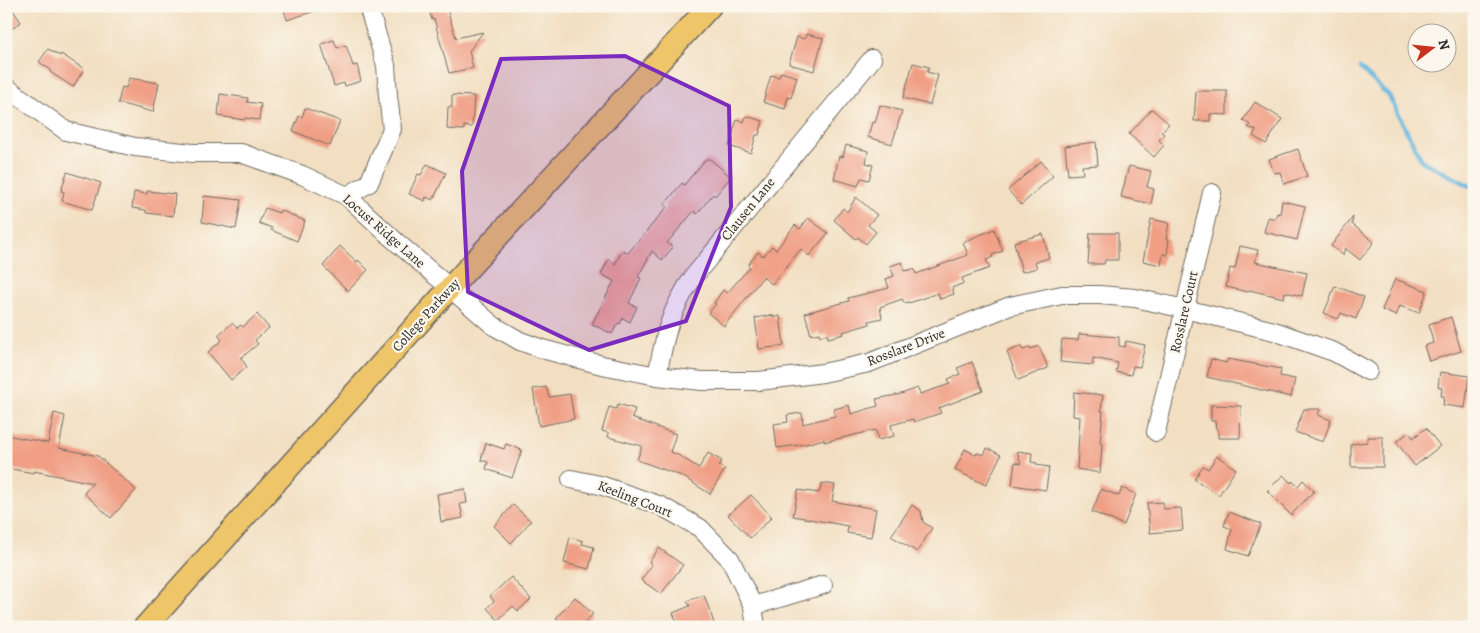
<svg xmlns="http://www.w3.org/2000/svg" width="1480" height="633" font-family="Alegreya,serif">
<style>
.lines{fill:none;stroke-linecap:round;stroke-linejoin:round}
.stream{stroke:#61b5dd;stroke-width:4.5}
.building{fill:#f09f85}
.minor-casing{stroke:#716a60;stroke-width:20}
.major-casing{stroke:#716a60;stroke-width:25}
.minor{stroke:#fff;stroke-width:18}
.major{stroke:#eec569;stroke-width:22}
.marked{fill:#7b2cbf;fill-opacity:0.2;stroke:#7b2cbf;stroke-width:4;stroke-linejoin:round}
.labels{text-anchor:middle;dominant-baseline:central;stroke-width:4.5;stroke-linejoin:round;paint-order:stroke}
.street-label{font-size:14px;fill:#2b2b2b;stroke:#fbf7ec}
</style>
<rect width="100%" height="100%" fill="#fbf7ec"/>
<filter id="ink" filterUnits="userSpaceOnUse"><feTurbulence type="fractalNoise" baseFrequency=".02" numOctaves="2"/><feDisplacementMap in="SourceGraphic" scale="10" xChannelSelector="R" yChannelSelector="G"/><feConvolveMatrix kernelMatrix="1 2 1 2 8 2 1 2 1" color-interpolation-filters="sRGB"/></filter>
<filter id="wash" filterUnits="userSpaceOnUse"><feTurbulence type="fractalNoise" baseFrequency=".0096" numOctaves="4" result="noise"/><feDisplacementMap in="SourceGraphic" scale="20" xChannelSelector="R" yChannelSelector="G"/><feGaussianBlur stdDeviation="1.12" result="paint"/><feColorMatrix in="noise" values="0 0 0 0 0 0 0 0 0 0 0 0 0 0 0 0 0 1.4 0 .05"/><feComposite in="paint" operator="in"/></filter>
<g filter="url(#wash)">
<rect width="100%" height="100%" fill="#f2dfc2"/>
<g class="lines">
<path class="stream" d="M1360,68L1389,96L1422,161L1474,188"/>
</g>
<g id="blocks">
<g class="building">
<path d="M6,6H10L21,22L6,33Z"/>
<path d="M283,6H321V9L287,20Z"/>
<path d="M428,6H446L456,38L483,32L469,51L473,68L449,73L434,19L432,20Z"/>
<path d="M806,34L823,38L814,71L789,64L797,37L805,39Z"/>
<path d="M334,40L337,48L346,45L353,66L357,65L361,81L345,86L344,83L334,86L321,44Z"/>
<path d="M48,49L60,56L61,54L84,69L73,87L50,72L51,70L39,62Z"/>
<path d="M913,63L929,67L927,72L938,75L930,105L903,98Z"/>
<path d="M781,72L797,77L791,98L788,97L785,109L763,102L771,75L779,77Z"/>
<path d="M129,78L159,83L153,112L118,103L122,87L126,88Z"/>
<path d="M1196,91H1227V115L1210,114V121H1194Z"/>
<path d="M220,94L248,98L247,102L261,104L259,120L245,118L244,120L218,116Z"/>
<path d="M452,95L474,96L472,127L464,126V130L447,129L448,107H452Z"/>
<path d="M1255,102L1282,119L1266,144L1253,136L1256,130L1248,127L1250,125L1243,120Z"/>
<path d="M880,105L902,111L892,144L868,137L872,122L875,123Z"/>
<path d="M305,108L340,121L330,146L293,131L299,116L302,117Z"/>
<path d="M1152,109L1169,124L1161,132L1164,134L1159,140L1164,145L1154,157L1129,134Z"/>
<path d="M746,116L763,121L759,135H756L751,153L729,146L737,119L744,122Z"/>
<path d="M1096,142L1098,165L1082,166L1083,174L1068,175L1065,146Z"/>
<path d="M846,145L868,151L866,163L873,165L869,180L861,178L858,186L834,179L839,156L843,157Z"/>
<path d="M1298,149L1307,176L1284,184L1280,172L1274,173L1269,159Z"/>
<path d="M706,159H710L731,177L715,196L713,194L697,214L694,211L667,243L673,247L662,260L652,251L638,277L641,278L629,303L637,307L630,322L623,318L620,324L618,323L612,334L592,324L614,281L601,274L609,259L615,264L623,250L628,253L667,207L664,205L682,183L684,185Z"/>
<path d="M1041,161L1053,176L1021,205L1008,190Z"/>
<path d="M427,164L446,173L433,200L426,197L425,201L409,194L418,174L421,175Z"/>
<path d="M1129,166L1151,171L1147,187L1154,189L1151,204L1121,197Z"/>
<path d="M67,172L101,183L92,210L62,201L64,192L61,191Z"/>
<path d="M147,191L175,194L173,216L146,213V210L132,208L134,192L147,194Z"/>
<path d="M204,196L241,200L236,229L202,222Z"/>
<path d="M856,197L877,215L868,225L876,232L866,244L858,237L856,239L834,220L843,208L847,212Z"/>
<path d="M1282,201L1305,206L1297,240L1264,232L1268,217L1275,219L1277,213L1280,214Z"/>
<path d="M265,208L279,213L280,210L305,221L297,241L271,230L272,228L259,223Z"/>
<path d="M1353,217L1352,224L1374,242L1360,260L1345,248L1343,255L1331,246Z"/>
<path d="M808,218L828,233L809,256L801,249L772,284L763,277L724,326L708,313L716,304L714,303L723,290L727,293L750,267L748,265L758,252L763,256L772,246L776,250L795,225L800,229Z"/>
<path d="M1151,219L1169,223L1166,239H1169L1167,255L1163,254L1161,265L1143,261Z"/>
<path d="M994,229L1003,251L992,255L993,257L986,260L990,268L962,278L964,283L952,288L954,294L940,299L938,293L909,303V302L904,303L902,299L880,307L882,318L869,321L870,324L843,332L844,334L828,338L827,334L820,336L819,333L811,335L805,313L849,301L848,298L889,288L886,279L894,276L890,266L902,262L904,271L914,269L916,274L968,255L963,242Z"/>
<path d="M1090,233H1118V260H1105L1104,264H1088Z"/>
<path d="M1043,234L1049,258L1035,262L1037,268L1022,272L1014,242Z"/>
<path d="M340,246L357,262L358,260L368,270L348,291L323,266Z"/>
<path d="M1240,246L1258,250L1255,262L1307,273L1302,296L1285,292L1284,298L1249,290L1248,292L1226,287L1230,268L1235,269Z"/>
<path d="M1395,279L1427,291L1419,313L1400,306L1396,316L1382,310Z"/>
<path d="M1335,286L1364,297L1356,319L1341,313L1338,319L1324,313Z"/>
<path d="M257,314L269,328L255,340L258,344L241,358L247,367L231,380L208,352L222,340L218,335L232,323L237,328L241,325L243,327Z"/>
<path d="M773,315V317L780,316L784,346L759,349L755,318Z"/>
<path d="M1451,317L1461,351L1429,361L1424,346L1433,343L1429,324Z"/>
<path d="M1079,334L1119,337V346L1125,347L1126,341L1145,345L1140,367L1133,366L1131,375L1116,372L1118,363L1093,358V365L1060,362L1062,339L1078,340Z"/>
<path d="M1022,346L1023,350L1030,347L1031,349L1039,346L1048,368L1018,380L1007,352Z"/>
<path d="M1211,359L1226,363L1228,359L1281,369L1280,376L1295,379L1291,397L1207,377Z"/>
<path d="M972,362L983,391L939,408L941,413L914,422L913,419L891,425L894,436L878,440L876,430L824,442V439L806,444L777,448L774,424L788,422L787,415L802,413L803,424L835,416L834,409L849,405L851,414L878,406L876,399L901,394L918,388L920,394L950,384L948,379L960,374L957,368Z"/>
<path d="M1440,372L1469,376L1465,408L1443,405L1444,396H1441L1442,388L1438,387Z"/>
<path d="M546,387L549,397L570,394L574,419L539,426L533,389Z"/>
<path d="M1074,392L1103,395L1101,411H1103L1100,443L1102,444L1100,473L1077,469L1080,417L1073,416Z"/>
<path d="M618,404L635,409L632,418L676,434L670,452L678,455L699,468L708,453L722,461L719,466L725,469L710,494L682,476L637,460L642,446L608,437L609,433L602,431L609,407L616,409Z"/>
<path d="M1211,405L1241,406L1240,438H1218V429H1216L1215,421H1211Z"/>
<path d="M1304,409H1320L1318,415L1331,420L1323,442L1295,432Z"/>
<path d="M54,413L65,416L59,448L98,456L136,490L111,518L84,493L93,483L34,471V473L6,468V435L48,443Z"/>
<path d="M1426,428L1440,446L1415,466L1396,442L1409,432L1413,438Z"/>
<path d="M1367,437H1383V467H1351V444L1367,442Z"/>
<path d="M486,443L504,449L506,444L522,450L512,478L486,469L488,462L481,460Z"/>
<path d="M987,448L1001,455L986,485L955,470L965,449L976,455L977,453L984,455Z"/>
<path d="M1017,451L1032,453L1031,462L1037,463V465L1049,467L1046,490L1012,485L1015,462L1021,464Z"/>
<path d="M1217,456L1236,469L1219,495L1194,479L1203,466L1208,469Z"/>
<path d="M1283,475L1291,483L1292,481L1298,486L1303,480L1314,491L1291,515L1267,491Z"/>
<path d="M822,483L835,485L832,501L876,509L871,537L847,533L848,526L793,516L798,490L819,493Z"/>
<path d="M1122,488L1136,494L1124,525L1092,512L1101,489L1119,496Z"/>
<path d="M465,489L467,503L460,504L463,518L441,522L437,494Z"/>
<path d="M751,495L772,517L750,538L728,515Z"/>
<path d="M1163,502L1164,509L1181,508L1183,530L1150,533L1147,503Z"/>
<path d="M513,505L531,521L511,543L494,526Z"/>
<path d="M912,505L921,511L923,522L932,528L917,552L891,536Z"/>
<path d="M1229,512L1261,524L1248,556L1227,549L1232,529L1224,526Z"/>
<path d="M570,537L583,541L582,544L594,547L589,569L564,563Z"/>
<path d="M659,548L683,565L661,594L641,580L652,565L649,562Z"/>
<path d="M511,577L531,599L518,611L513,606L498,620L487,608L494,601L490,596Z"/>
<path d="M704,595L714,623L705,627H679L673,613L690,606L687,601Z"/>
<path d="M575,597L593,614L581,627H566L556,618Z"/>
</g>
</g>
</g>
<g filter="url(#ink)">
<use href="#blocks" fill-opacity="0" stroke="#716a60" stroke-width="1"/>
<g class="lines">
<defs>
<g id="minor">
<path d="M6,87L66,131L135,147L193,153H241L302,175L347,196L393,239L494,326L520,341L542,349L602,365L657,376L702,381H759L823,373L869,363L1010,306L1062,295H1099L1135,298L1185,309L1274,331L1334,352L1368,371"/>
<path d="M347,196L369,183L392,129L388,96L386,65L368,6"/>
<path d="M657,376C665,335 669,312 694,276L872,59"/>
<path d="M1156,432L1212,193"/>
<path d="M571,479L600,485L661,506L700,528L730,559L753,606L756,627"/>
<path d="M753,606L823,585"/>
</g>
<path id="major" d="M145,627L450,288L710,6"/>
</defs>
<use href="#minor" class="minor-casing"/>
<use href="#major" class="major-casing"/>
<use href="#minor" class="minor"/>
<use href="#major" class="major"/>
</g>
</g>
<path class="marked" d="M625,56L729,106L731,207L686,321L589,350L468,292L462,171L501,59Z"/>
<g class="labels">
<g class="street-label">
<text transform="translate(748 209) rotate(-51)">Clausen Lane</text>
<text transform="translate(384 231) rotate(41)">Locust Ridge Lane</text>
<text transform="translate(1184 312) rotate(-77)">Rosslare Court</text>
<text transform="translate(426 315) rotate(-48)">College Parkway</text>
<text transform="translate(906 347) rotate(-21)">Rosslare Drive</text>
<text transform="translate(635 499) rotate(21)">Keeling Court</text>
</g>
</g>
<rect width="1480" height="633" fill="none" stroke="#fbf7ec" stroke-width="25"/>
<g transform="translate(1432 48) rotate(74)"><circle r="24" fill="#fbf7ec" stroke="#a8a59f"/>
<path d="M0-4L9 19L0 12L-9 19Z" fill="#c8321e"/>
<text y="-8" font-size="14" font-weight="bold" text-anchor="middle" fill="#2b2b2b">N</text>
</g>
</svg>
